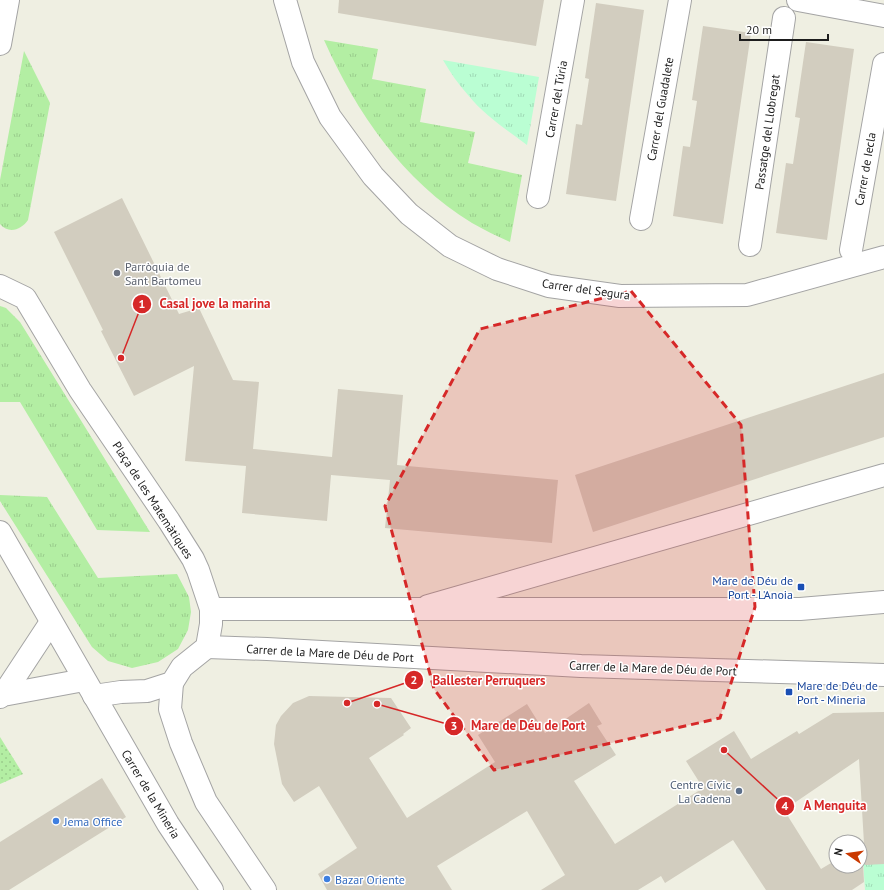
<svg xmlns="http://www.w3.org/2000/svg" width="884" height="890" font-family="'PT Sans',sans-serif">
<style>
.grass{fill:url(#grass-tufts)}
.park{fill:url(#park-tufts)}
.garden{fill:url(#garden-dots)}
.building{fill:#d2cdbf;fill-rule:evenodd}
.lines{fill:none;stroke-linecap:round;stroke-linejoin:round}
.pedestrian-casing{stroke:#a4a4a4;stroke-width:24}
.minor-casing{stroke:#a4a4a4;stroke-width:24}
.tertiary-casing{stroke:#a4a4a4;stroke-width:24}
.pedestrian{stroke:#fff;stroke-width:22}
.minor{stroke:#fff;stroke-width:22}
.tertiary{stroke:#fff;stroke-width:22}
.marked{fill:#d62828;fill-opacity:0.2;stroke:#d62828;stroke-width:3;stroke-dasharray:8 5;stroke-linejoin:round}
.worship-dot{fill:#6b7280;stroke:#fff;stroke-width:1.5}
.transit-dot{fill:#1a4fb4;stroke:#fff;stroke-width:1.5}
.service-dot{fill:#5c6f8a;stroke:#fff;stroke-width:1.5}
.shop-dot{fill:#3f7fe0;stroke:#fff;stroke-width:1.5}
.labels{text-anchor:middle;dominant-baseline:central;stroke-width:3;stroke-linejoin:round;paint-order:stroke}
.street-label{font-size:12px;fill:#1d1d1d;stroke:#fff}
.worship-label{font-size:12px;fill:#5b616d;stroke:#fff;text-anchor:start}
.transit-label{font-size:12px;fill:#164399;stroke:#fff;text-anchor:end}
.service-label{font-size:12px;fill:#4e5e75;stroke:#fff;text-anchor:end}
.shop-label{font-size:12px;fill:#366cbe;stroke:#fff;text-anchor:start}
.leader{fill:none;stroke:#d62828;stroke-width:1.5}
.callout-dot{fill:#d62828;stroke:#fff;stroke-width:1.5}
.mark-label{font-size:12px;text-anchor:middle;font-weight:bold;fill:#fff}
.callout-label{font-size:13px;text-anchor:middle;font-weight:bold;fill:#d62828;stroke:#fff;stroke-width:3;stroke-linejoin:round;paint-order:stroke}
</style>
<defs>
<pattern id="grass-tufts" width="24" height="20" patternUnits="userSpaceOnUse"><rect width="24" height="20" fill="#b3eea3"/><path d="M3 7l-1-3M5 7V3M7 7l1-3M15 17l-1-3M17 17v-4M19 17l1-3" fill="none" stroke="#9acc8c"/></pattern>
<pattern id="park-tufts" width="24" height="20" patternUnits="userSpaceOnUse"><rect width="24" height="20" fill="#bafed3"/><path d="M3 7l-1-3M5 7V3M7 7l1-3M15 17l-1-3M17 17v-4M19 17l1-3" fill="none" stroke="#9fd9b5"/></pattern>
<pattern id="garden-dots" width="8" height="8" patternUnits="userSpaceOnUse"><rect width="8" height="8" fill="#b3eea3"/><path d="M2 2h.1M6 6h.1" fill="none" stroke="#9acc8c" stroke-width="1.8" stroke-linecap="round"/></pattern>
</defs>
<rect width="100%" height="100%" fill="#efefe2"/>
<g class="grass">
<path d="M324,40L378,49L372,79L426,89L420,122L475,132L468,163L522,175L510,242C497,236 484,230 472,223C403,181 356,112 324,40Z"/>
<path d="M24,51L50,103L28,220C22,229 9,235 0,224V180Z"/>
<path d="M0,306L6,308L20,322L150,532L97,530L20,402H0Z"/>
<path d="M0,495L47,497L98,578L177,574L189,597L191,612L188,630L178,649L158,662L132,668L108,661L92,647L0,501Z"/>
</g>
<g class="park">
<path d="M443,60L539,77L527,145C507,130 484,115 468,95C458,84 450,72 443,60Z"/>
<path d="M862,844L884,845V890H865Z"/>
</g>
<path class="garden" d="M0,737L23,774L0,784Z"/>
<g class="building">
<path d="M339,0H544L536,46L338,13Z"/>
<path d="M596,3L644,10L616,201L566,194L576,124L582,125L589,79L585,78Z"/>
<path d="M703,26L751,33L723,224L673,216L683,146L690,147L697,101L692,100Z"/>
<path d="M806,42L854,49L827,240L776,233L786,163L793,164L800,118L795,117Z"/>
<path d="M122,198L179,314L199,308L233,380L259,382L253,449L332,457L338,389L403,395L397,465L558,480L552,543L385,528L390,480L331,475L327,521L242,513L246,466L185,461L194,366L134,396L101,331L103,330L54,232Z"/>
<path d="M884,373V437L593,532L575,475Z"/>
<path d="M309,696L391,698L411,728L403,734L404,735L369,758L407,818L495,762L478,735L527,704L545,733L589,703L602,724L597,726L616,755L574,781L615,844L703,788L686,761L734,731L751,759L797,731L799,734L833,713L884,712V864L865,865V863H863L864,882L852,890H766L733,840L665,883L661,876L638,890H541L565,875L527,811L437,866L452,890H327L318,874L357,848L319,786L294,802L282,784L274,744L276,725L281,716L293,703ZM859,759L864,843L860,845V866H836V860L821,869L784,810Z"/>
<path d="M102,778L126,817L9,890H0V842Z"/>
</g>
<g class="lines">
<defs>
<g id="pedestrian">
<path d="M538,197L573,0"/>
<path d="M641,219L680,0"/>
<path d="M750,245L784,18"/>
<path d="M851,250L884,64"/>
</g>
<g id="minor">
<path d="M285,0L303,62L330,117L373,176L409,214L450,246L497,269L549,286L620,296L747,295L884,257"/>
<path d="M798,0L884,16"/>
<path d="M0,44L8,0"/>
<path d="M428,606L884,475"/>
<path d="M207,647L267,649L581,666L884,675"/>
<path d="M3,695L51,622"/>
<path d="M0,697L3,695L84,680"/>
</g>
<g id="tertiary">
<path d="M0,286L25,298L80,390L169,521L193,559L198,570L211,609V624L207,647L182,667L172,683L147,691L121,692L94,696"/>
<path d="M0,532L168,824L212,890"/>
<path d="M211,609H800L884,602"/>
<path d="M172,683L170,709L181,743L206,802L265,890"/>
</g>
</defs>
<use href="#pedestrian" class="pedestrian-casing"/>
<use href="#minor" class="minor-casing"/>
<use href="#tertiary" class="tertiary-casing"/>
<use href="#pedestrian" class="pedestrian"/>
<use href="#minor" class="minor"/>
<use href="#tertiary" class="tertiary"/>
</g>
<path class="marked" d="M631,291L741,425L755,607L720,718L494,770L434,689L385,506L480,329Z"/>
<circle class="worship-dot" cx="117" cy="273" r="4"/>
<g class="transit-dot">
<rect x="797" y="583" width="8" height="8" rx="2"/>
<rect x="785" y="688" width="8" height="8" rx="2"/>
</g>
<circle class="service-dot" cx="739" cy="791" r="4"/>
<g class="shop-dot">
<circle cx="56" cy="821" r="4"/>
<circle cx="327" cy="879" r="4"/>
</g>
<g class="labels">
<g class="street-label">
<text transform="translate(556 99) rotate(-80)">Carrer del Túria</text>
<text transform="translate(660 109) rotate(-80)">Carrer del Guadalete</text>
<text transform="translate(767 132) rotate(-82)">Passatge del Llobregat</text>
<text transform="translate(865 169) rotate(-80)">Carrer de Iecla</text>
<text transform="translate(586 289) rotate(8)">Carrer del Segura</text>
<text transform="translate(153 500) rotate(57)">Plaça de les Matemàtiques</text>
<text transform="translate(330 653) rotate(3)">Carrer de la Mare de Déu de Port</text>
<text transform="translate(653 668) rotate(2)">Carrer de la Mare de Déu de Port</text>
<text transform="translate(151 794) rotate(59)">Carrer de la Mineria</text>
</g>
<g class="worship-label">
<text x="125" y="266">Parròquia de<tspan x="125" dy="14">Sant Bartomeu</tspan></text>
</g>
<g class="transit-label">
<text x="793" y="580">Mare de Déu de<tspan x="793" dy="14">Port - L'Anoia</tspan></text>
<text x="797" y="685" text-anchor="start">Mare de Déu de<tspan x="797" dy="14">Port - Mineria</tspan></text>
</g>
<g class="service-label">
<text x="731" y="784">Centre Cívic<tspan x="731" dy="14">La Cadena</tspan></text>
</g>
<g class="shop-label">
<text x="64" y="821">Jema Office</text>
<text x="335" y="879">Bazar Oriente</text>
</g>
</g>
<path class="leader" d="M121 358L142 304M347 703L414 680M377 704L454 726M724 750L785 806"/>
<g class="callout-dot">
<circle cx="121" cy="358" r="4"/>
<circle cx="347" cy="703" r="4"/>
<circle cx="377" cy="704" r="4"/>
<circle cx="724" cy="750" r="4"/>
<circle cx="142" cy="304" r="10"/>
<circle cx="414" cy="680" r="10"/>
<circle cx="454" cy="726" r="10"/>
<circle cx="785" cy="806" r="10"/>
</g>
<g class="mark-label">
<text x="142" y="308">1</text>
<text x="414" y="684">2</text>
<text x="454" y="730">3</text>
<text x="785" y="810">4</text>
</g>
<g class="callout-label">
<text x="215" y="308">Casal jove la marina</text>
<text x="489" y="685">Ballester Perruquers</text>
<text x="528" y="730">Mare de Déu de Port</text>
<text x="835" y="810">A Menguita</text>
</g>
<g transform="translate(848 854) rotate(283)"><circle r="19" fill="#ffffff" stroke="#a5a5a5"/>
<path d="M0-3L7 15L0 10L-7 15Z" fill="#ca3900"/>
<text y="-6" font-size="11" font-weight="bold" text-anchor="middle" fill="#1d1d1d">N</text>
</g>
<path d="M740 34v6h88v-6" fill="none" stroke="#1d1d1d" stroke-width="2"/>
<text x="746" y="34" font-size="12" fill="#1d1d1d" stroke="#ffffff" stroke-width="3" paint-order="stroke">20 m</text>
</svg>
